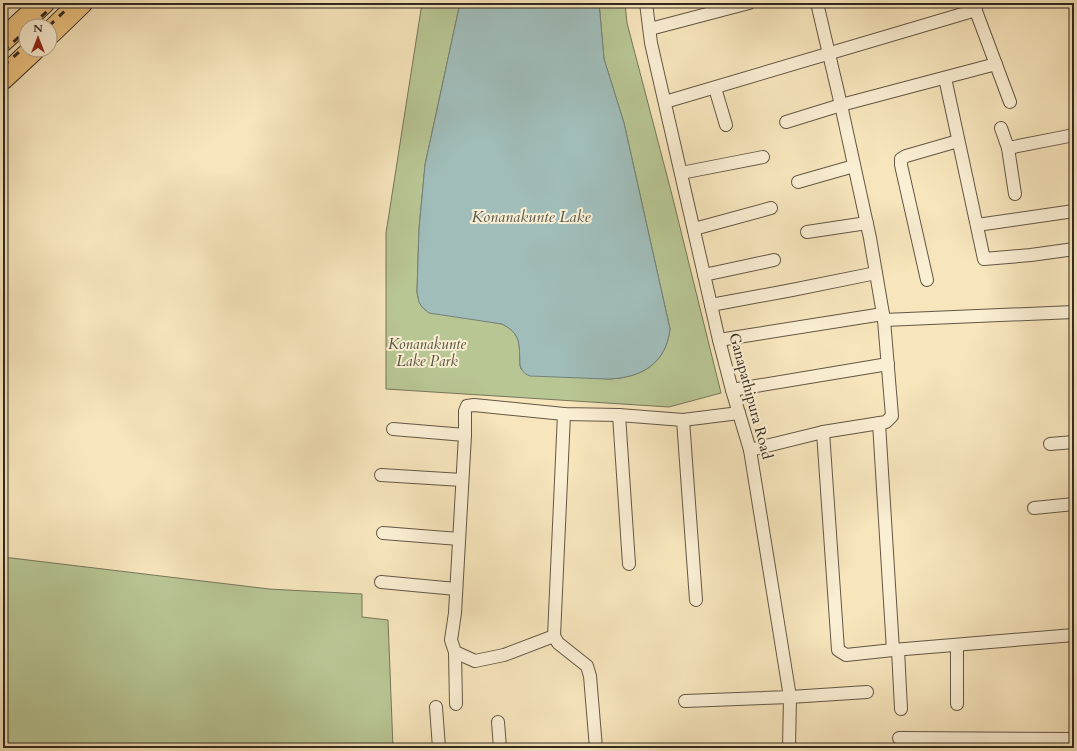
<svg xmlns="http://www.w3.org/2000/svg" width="1077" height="751" font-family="Cardo,serif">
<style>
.green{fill:#b8c694;stroke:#757758}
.water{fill:#a0bdba;stroke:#74817b}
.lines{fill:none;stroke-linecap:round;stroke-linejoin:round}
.street-casing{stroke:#635745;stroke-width:14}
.highway-casing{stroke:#32281d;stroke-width:24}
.street{stroke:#faeed3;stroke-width:12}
.highway{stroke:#ecc27e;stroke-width:22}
.rail{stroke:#32281d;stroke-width:3;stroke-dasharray:7 7;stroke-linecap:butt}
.labels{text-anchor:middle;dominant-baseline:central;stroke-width:4;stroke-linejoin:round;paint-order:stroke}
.park-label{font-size:15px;font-style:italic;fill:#54503b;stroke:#faeed3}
.street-label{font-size:15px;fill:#32281d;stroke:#faeed3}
.water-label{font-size:16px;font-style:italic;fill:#53554c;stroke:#faeed3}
</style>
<rect width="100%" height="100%" fill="#f7e5bc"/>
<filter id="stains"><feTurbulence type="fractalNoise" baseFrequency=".005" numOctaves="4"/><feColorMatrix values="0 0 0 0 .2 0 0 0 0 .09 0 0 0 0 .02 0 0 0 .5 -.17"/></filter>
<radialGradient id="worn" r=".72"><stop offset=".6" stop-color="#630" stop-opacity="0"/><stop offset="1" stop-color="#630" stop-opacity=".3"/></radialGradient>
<g class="green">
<path d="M422,3H460L425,165L419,229L417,292C418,300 420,305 425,310L502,324C522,334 519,345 520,365L521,369L608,379C641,378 666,364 670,329L624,123L604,59L599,3H625L627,23L672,195L721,393L669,407L386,389V233Z"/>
<path d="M3,557L269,589L362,594V617L388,620L393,748H3Z"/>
</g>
<path class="water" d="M460,3H599L604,59L624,123L670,329C666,364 641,378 608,379L530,376C524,374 522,371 520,365C519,345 522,334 502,324L429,313L422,307L419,302L417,292L419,229L425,165Z"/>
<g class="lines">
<defs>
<g id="street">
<path d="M646,3L651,43L719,340L732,390L750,450L790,697L685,701"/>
<path d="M973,3L1010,102"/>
<path d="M650,29L749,3"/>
<path d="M945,78L984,259L1031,255L1074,249"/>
<path d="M715,88L726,125"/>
<path d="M665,102L976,10"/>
<path d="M786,122L841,105L996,64"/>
<path d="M1001,128L1008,148L1074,135"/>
<path d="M1008,148L1015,194"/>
<path d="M681,173L763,157"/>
<path d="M798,182L854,166"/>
<path d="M977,225L1074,211"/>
<path d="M694,229L771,208"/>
<path d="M807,232L867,223"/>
<path d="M704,275L774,260"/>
<path d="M927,280L901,165V159L906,156L958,141"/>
<path d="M711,305L792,290L876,273"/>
<path d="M884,320L1074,312"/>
<path d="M719,340L883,314"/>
<path d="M732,390L888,364"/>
<path d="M564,414L554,636L558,643L587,666L590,676L596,748"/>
<path d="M619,415L629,564"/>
<path d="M683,420L696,600"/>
<path d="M879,423L893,650"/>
<path d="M393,429L465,435"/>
<path d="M823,432L838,650L846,655L893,650L1074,635"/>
<path d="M1050,444L1074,442"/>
<path d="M750,450L823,432L886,422L892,416L884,320L870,238L841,105L817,3"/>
<path d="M381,475L462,480"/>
<path d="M1034,508L1074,504"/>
<path d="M383,533L459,539"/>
<path d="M381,582L456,589"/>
<path d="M554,636L504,655L475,661L455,652L451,640L455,613L465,435V411L467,406L474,405L564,414L619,415L683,420L739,413"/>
<path d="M957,645V704"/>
<path d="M898,650L901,709"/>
<path d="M455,652L456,704"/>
<path d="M436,707L439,748"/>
<path d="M498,722L500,748"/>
<path d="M899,738L1074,739"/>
<path d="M789,748L790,697L867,692"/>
</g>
<g id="highway">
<path d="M50,33L81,3"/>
<path d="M3,40L43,3"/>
<path d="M3,78L33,50"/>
</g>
</defs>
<use href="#street" class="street-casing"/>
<use href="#highway" class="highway-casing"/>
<use href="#street" class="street"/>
<use href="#highway" class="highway"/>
<g class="rail">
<path d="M31,26L56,3"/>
<path d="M49,26L73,3"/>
<path d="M3,51L26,31"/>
<path d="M3,66L26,46"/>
</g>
</g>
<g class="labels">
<g class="park-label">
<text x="427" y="344">Konanakunte<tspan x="427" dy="17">Lake Park</tspan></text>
</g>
<g class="street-label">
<text transform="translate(751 396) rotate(75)">Ganapathipura Road</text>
</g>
<g class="water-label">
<text x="531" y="217">Konanakunte Lake</text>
</g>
</g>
<rect width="1077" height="751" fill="none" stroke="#f7e5bc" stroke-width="16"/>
<rect x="4" y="4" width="1069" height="743" fill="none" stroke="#32281d" stroke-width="2"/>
<rect x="8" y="8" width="1061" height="735" fill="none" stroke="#32281d"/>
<g transform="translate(38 38)"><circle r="19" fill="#faeed3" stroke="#aa9f8a"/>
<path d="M0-3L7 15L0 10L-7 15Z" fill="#8f2418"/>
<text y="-6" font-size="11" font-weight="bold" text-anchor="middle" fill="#32281d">N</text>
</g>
<rect width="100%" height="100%" filter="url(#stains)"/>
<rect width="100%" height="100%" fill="url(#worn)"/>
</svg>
